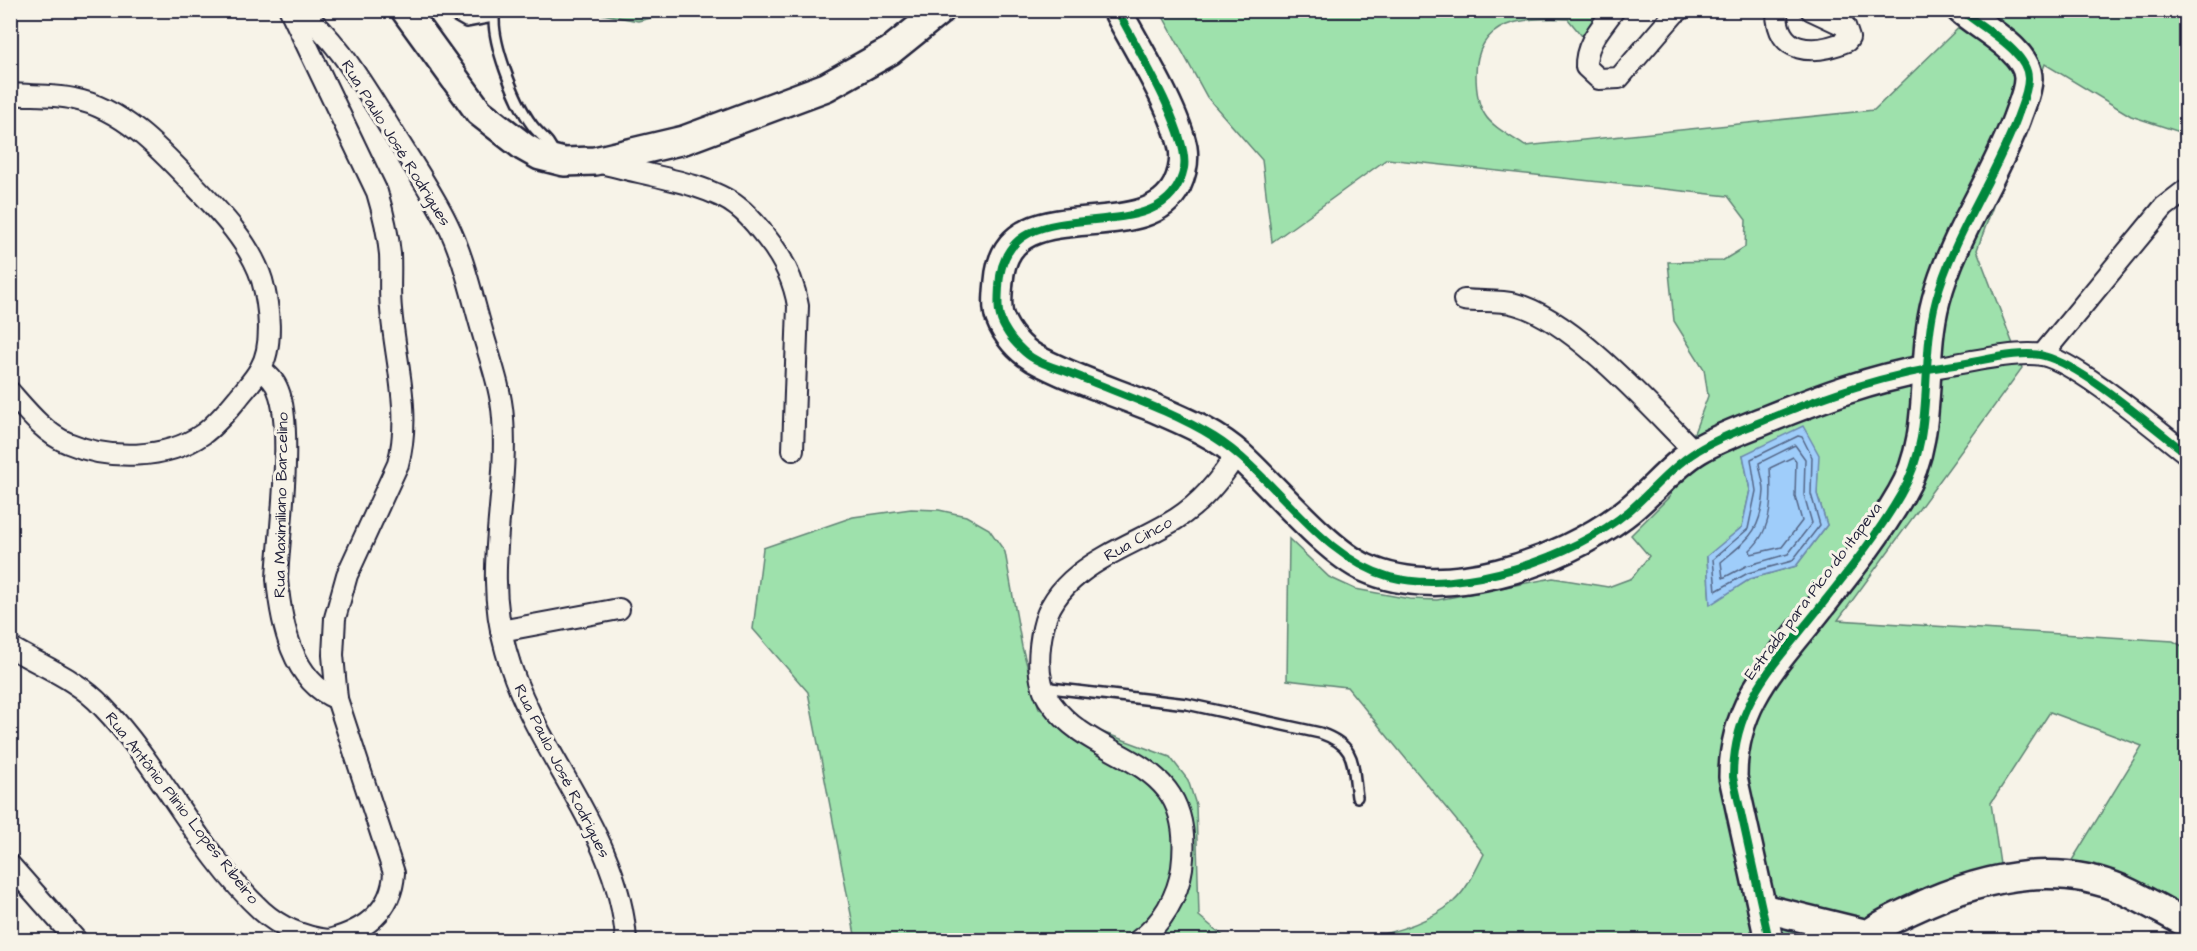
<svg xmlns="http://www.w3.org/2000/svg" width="2197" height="951" font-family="'Architects Daughter',sans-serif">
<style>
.green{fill:#9ee1ac;stroke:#608274;stroke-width:1.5;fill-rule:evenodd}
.water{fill:#9fcdfa;stroke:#6d89ae;stroke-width:1.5}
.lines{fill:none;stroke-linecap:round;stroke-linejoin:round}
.shore{stroke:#546687;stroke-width:1.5}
.lane-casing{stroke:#22223b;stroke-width:14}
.street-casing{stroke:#22223b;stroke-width:24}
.secondary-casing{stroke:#22223b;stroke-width:32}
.lane{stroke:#f7f3e8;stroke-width:9}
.street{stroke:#f7f3e8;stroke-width:20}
.secondary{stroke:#f7f3e8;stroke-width:27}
.cycleway-casing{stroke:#f7f3e8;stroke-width:11}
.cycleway{stroke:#00873e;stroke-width:8}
.labels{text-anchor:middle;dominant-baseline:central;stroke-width:6;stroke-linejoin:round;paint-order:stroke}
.street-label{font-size:16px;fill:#22223b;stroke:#f7f3e8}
</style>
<rect width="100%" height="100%" fill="#f7f3e8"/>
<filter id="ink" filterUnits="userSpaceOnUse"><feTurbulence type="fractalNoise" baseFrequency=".0167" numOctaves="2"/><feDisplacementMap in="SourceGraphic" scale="12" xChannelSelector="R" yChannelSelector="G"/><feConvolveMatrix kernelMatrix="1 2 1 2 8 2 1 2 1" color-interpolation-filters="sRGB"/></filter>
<g filter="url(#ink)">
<g class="green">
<path d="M582,10H681V11L638,21Z"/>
<path d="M1160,11H1605L1586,41L1568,19C1525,17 1476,19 1476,75C1476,88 1477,103 1485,115C1492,127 1514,138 1525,146L1874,110L1976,11H2186V134L2131,116L2045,64L1977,250L2022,368L1838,620L2173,641L2186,648V916L2071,862L2142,746L2050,712L1991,803L2002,878L1879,940H1357C1388,934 1429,923 1453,902C1467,890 1476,870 1484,854L1347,687L1287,680L1289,539L1329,577L1355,589L1410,599L1437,600L1553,578L1608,587L1632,578L1649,556L1631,535L1670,496L1708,396L1704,369L1674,321L1668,262L1722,261L1745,247L1746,220L1728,196L1387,159L1272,242L1262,160L1207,97ZM1743,455H1818L1817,494L1827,525L1796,566L1750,579L1710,604L1707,557L1742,527L1750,490Z"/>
<path d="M911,509L939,510L966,516L989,529L1005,552L1022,647L1039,709L1170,757L1188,780L1196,805L1199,916L1228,940H856L808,692L753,629L763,548L853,517Z"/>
</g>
<path class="water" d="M1803,426L1819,455L1817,494L1827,525L1796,566L1750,579L1710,605L1707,556L1742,527L1750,490L1743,455Z"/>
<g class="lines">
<g class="shore">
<path d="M1798,436L1802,437L1812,457L1811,494L1820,525L1792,561L1748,573L1716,591L1713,559L1748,529L1756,491L1751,459Z"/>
<path d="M1795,445L1805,459L1804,495L1812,523L1788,554L1746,566L1723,578L1721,562C1749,538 1761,532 1764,491C1764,482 1760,472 1759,463Z"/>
<path d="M1793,457L1796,461L1795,496L1802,521L1782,547L1751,554L1750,550C1773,530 1772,496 1770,468Z"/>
</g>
<defs>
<g id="lane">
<path d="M445,10L466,22L493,17"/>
<path d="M495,10C489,38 515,102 532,125C540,136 550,140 554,154"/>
<path d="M1042,687L1187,704L1320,733C1357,746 1352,762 1357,797"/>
</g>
<g id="street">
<path d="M290,10L377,192C383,212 388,233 390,254C391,273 389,291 391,309C395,360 412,413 398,464L347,575L335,618L333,655L337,699L394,873C392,911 364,931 329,940"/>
<path d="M300,10C336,39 359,79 384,118C405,153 429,186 447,223C464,257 472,297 483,334C491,362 501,389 503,418C509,499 482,568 506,651C534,754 619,830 626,940"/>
<path d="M1614,10C1601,28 1585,44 1586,67L1599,79L1619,78L1675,13L1680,10"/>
<path d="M1777,10C1776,55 1814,55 1847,41L1849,38L1845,26L1811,10"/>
<path d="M10,94C31,96 54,94 74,99C121,108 159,148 191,182C218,210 250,242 262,280C269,305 274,346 260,369C254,380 245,389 238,398C227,411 217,424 203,434C166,460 108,460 68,443C45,434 26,410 10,392"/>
<path d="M595,161C635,174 706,181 738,207C749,215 757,226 766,237C783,258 794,280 798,306L793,450"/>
<path d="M1464,300C1480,302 1499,300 1515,304C1573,319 1652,409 1695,452"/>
<path d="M2042,355L2164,207L2186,190"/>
<path d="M261,369C268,375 275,381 278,390C294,428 279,534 277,579C281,623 292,681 337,699"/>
<path d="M1927,369C1957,365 2014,350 2042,355C2077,362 2155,429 2186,453"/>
<path d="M501,631L619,609"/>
<path d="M10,647C41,666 77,679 102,706C162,768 198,852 262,911C280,927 304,937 328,940"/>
<path d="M10,865L76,940"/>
<path d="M1139,940C1162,924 1178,896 1182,868C1197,751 1098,768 1051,703C1036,683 1038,652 1043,628C1056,567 1130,548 1176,519C1201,503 1222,478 1237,453"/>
</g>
<g id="secondary">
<path d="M405,10L479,112L524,147L540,156L564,162L595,161L684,140L826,87L890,51L941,10"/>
<path d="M1117,10C1137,48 1175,108 1183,148C1185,161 1183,172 1177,185C1144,252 1006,184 999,281C998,292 996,308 1000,318C1006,334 1020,350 1034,358C1070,378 1115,392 1154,408C1184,421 1216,434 1240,456C1273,486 1327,551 1365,568C1443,603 1558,564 1623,515C1649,496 1670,467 1698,450C1720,437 1744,429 1768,419C1820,398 1871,379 1927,369"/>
<path d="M1762,908L1868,934"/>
<path d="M1769,940L1733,777C1733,704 1773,666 1816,612C1846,574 1877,536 1901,494C1936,436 1919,364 1936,300C1953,236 1994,180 2017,118C2021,106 2028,92 2028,79C2029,51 1980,27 1961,10"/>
<path d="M1861,940C1878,924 1907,912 1929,902C1990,876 2058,862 2121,889C2143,899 2165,912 2186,923"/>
</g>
</defs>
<use href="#lane" class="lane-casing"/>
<use href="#street" class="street-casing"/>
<use href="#secondary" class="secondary-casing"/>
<use href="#lane" class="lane"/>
<use href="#street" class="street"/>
<use href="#secondary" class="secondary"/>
<defs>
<g id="cycleway">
<path d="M1117,10C1134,43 1190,134 1184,168C1165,262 1003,175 999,287C998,304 997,316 1006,330C1011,339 1022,351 1031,357C1043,365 1060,369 1073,374C1120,394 1170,410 1214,437C1277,476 1316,556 1390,577C1461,596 1574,557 1629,511C1651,492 1671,467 1697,451C1717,438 1741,430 1763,421C1826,395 1886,374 1954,365C1979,362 2021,349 2044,356C2085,367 2151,426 2186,453"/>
<path d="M1769,940L1733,777C1733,704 1773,666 1816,612C1846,574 1877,536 1901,494C1936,436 1919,364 1936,300C1953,236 1994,180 2017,118C2021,106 2028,92 2028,79C2029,51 1980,27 1961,10"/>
</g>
</defs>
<use href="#cycleway" class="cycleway-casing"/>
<use href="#cycleway" class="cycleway"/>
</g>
</g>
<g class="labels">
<g class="street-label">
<text transform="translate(396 143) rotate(58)">Rua Paulo José Rodrigues</text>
<text transform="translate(281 505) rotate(-89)">Rua Maximiliano Barcelino</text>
<text transform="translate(1138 539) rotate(-29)">Rua Cinco</text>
<text transform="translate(1813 591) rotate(-53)">Estrada para Pico do Itapeva</text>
<text transform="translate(562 771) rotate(63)">Rua Paulo José Rodrigues</text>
<text transform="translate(182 808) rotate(52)">Rua Antônio Plinio Lopes Ribeiro</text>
</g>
</g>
<rect width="2197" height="951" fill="none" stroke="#f7f3e8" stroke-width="36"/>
<rect x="18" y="18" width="2161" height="915" fill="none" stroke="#22223b" stroke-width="2" filter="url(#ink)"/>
</svg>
